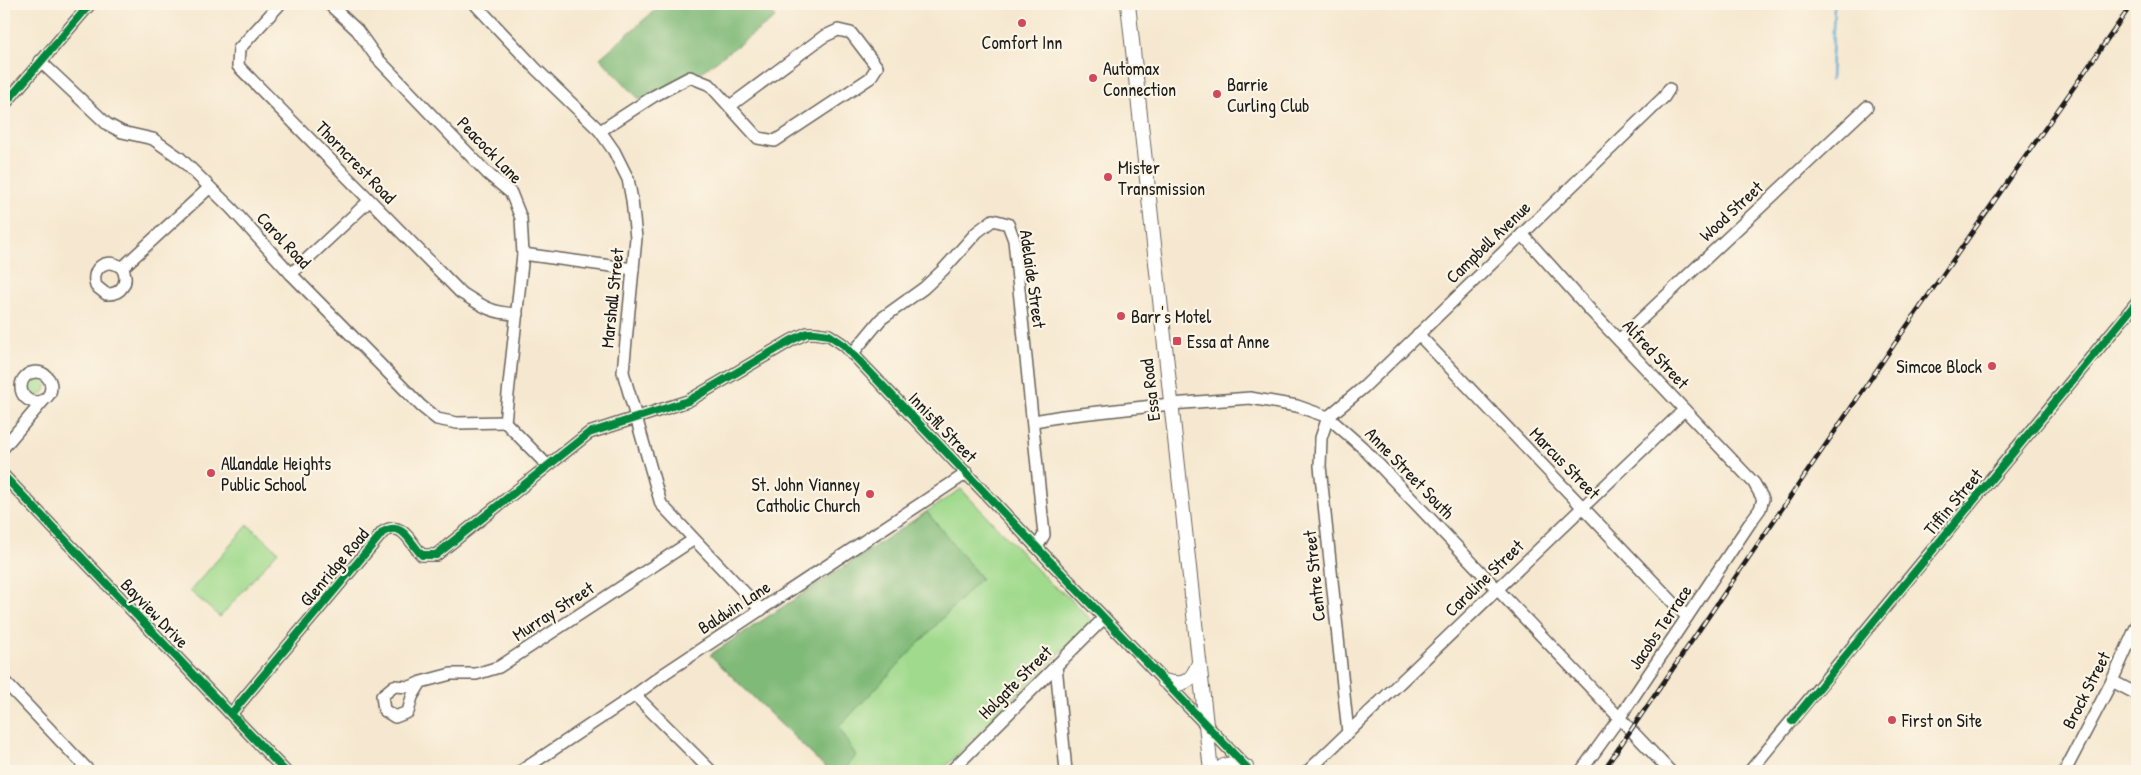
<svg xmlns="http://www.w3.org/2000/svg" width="2141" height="775" font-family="'Patrick Hand',sans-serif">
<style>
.green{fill:#a0da8d;stroke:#5e7b54}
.forest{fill:#80ba78;stroke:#4e6b4a}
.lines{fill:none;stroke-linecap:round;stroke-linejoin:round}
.stream{stroke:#55a9d0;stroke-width:2.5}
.minor-casing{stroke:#68635b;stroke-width:14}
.major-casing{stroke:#68635b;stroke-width:16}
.minor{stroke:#fff;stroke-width:11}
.major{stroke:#fff;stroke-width:14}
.rail-casing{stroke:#1c1c1c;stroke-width:4.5}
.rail{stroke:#fcf5e5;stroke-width:2.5;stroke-dasharray:8;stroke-linecap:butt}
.cycleway-casing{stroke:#fcf5e5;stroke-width:11}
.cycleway{stroke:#00873e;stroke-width:8}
.poi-dot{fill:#d1495b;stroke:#fcf5e5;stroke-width:2}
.labels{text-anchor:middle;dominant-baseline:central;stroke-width:4.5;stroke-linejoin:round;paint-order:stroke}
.poi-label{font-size:18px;fill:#1c1c1c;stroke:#fcf5e5;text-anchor:start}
.street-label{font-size:18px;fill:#1c1c1c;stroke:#fcf5e5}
</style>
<rect width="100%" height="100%" fill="#fcf5e5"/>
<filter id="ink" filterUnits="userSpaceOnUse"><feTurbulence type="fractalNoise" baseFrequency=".02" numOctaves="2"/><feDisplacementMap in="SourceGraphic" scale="10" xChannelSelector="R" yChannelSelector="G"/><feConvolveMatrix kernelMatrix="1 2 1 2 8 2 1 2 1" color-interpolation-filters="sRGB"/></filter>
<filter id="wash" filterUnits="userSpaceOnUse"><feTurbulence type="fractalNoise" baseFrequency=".0096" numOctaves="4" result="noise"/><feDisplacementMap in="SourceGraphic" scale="20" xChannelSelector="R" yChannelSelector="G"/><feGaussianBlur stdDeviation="1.12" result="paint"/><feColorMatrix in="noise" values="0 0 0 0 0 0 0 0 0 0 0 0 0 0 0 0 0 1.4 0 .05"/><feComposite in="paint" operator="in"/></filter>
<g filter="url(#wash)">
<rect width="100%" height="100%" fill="#f6e8d0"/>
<g class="green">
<circle cx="36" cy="386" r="10"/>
<path d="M961,489L1051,584L1071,599L1092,621L941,771H829L710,655Z"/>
<path d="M248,525L278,551L220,617L190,591Z"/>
</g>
<g class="forest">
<path d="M662,4H768L775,18L693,78L640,100L600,58Z"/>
<path d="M927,512L981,578L839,727L856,756L843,771H829L710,655Z"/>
</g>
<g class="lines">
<path class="stream" d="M1831,80L1834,4"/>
</g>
</g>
<g filter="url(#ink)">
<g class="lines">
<defs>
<g id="minor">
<path d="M280,4L239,49L238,66L460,292C482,306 491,313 517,314"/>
<path d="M329,4L357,30L377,58L487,173L511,193L521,218L523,254L505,422"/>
<path d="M475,4L536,69L600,131L614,151L628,179L632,200L636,238L623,372L661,504L761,610"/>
<path d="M40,61L107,124L122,132L153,139L180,158L232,209L291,274L421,406L437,419L457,423L505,422"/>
<path d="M4,105L90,4"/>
<path d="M600,131L654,96L690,77L710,85L758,138L775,141L870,78L877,67L851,33L838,30L823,37L730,106"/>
<path d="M1522,234L1592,312L1754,483L1763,499L1760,509L1752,520L1620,717L1581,771"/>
<path d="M523,254L633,269"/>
<path d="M122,268C107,256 90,268 96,286L106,294C121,295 130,282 122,268L209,188"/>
<path d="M291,274L369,201"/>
<path d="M1418,334L1687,617"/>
<path d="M1619,340L1867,107"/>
<path d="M852,354L881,319L924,288L943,270L977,232L993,220L1008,224L1014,240L1044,535L1037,547"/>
<circle cx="36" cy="387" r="15"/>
<path d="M1328,417L1364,387L1664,97L1669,89"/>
<path d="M1328,417L1321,438L1320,466L1348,733"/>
<path d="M1034,421L1063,416L1171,404L1250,398L1297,406L1328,417L1362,447L1670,771"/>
<path d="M505,422L547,465"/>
<path d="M4,447L43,401"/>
<path d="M4,476L285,771"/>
<path d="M1056,665L1066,771"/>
<path d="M4,681L89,771"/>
<path d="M2112,681L2137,694"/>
<path d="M421,682L412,697L408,712L395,717L384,710L382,696L394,686L410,687L421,682L451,674H476L499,667L693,540"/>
<path d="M635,695L711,771"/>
<path d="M231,714L383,532C403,520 410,543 422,555H436L589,433L688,401L792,340L807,333H815L829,335L844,345L1247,768"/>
<path d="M521,771L635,695L665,673L967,473"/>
<path d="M951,771L1104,618"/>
<path d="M1308,771L1684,410"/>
<path d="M1750,771L2137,302"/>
<path d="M2065,771L2112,681L2137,625"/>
</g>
<g id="major">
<path d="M1128,4L1211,771"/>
<path d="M1164,681C1184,687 1191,682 1199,663"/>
<path d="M1217,771C1226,762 1235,763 1246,767"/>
</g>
</defs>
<use href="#minor" class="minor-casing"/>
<use href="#major" class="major-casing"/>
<use href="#minor" class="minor"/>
<use href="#major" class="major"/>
<defs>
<path id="rail" d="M1603,771L1902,333L2132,4"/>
</defs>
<use href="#rail" class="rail-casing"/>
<use href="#rail" class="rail"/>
<defs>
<g id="cycleway">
<path d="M4,105L90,4"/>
<path d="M4,476L285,771"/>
<path d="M231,714L383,532C403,520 410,543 422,555H436L589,433L688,401L792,340L807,333H815L829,335L844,345L1250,771"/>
<path d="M1792,721L2137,302"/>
</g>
</defs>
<use href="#cycleway" class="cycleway-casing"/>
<use href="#cycleway" class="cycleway"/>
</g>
</g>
<g class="poi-dot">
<circle cx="1022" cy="23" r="5"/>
<circle cx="1093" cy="78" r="5"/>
<circle cx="1217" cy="94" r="5"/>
<circle cx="1108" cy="177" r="5"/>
<circle cx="1121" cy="316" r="5"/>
<rect x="1172" y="336" width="10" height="10" rx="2.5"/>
<circle cx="1992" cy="366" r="5"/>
<circle cx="211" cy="473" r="5"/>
<circle cx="870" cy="494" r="5"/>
<circle cx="1892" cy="720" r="5"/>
</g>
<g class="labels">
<g class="poi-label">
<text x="1022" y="42" text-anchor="middle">Comfort Inn</text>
<text x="1103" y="68">Automax<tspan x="1103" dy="21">Connection</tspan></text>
<text x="1227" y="84">Barrie<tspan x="1227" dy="21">Curling Club</tspan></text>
<text x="1118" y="167">Mister<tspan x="1118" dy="21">Transmission</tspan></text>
<text x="1131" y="316">Barr's Motel</text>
<text x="1187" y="341">Essa at Anne</text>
<text x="1982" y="366" text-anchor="end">Simcoe Block</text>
<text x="221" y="463">Allandale Heights<tspan x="221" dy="21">Public School</tspan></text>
<text x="860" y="484" text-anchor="end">St. John Vianney<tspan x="860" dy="21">Catholic Church</tspan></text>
<text x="1902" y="720">First on Site</text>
</g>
<g class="street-label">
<text transform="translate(490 150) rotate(46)">Peacock Lane</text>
<text transform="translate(356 162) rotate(46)">Thorncrest Road</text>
<text transform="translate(1731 211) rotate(-43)">Wood Street</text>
<text transform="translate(284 240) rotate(47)">Carol Road</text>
<text transform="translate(1488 242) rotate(-44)">Campbell Avenue</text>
<text transform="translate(1033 279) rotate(82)">Adelaide Street</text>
<text transform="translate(612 298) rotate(-84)">Marshall Street</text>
<text transform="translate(1656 354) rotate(47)">Alfred Street</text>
<text transform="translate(1150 390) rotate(-97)">Essa Road</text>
<text transform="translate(943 427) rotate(46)">Innisfil Street</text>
<text transform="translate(1565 463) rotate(46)">Marcus Street</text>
<text transform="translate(1410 473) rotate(46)">Anne Street South</text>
<text transform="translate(1953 502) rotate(-50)">Tiffin Street</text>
<text transform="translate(334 567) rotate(-50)">Glenridge Road</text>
<text transform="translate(1314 576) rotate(-96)">Centre Street</text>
<text transform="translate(1484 578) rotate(-44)">Caroline Street</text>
<text transform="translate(734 607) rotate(-33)">Baldwin Lane</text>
<text transform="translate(553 611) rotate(-33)">Murray Street</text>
<text transform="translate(155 613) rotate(46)">Bayview Drive</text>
<text transform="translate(1660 627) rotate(-56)">Jacobs Terrace</text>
<text transform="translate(1015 682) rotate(-45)">Holgate Street</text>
<text transform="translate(2086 690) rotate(-63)">Brock Street</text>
</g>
</g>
<rect width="2141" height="775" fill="none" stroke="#fcf5e5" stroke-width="20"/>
</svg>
